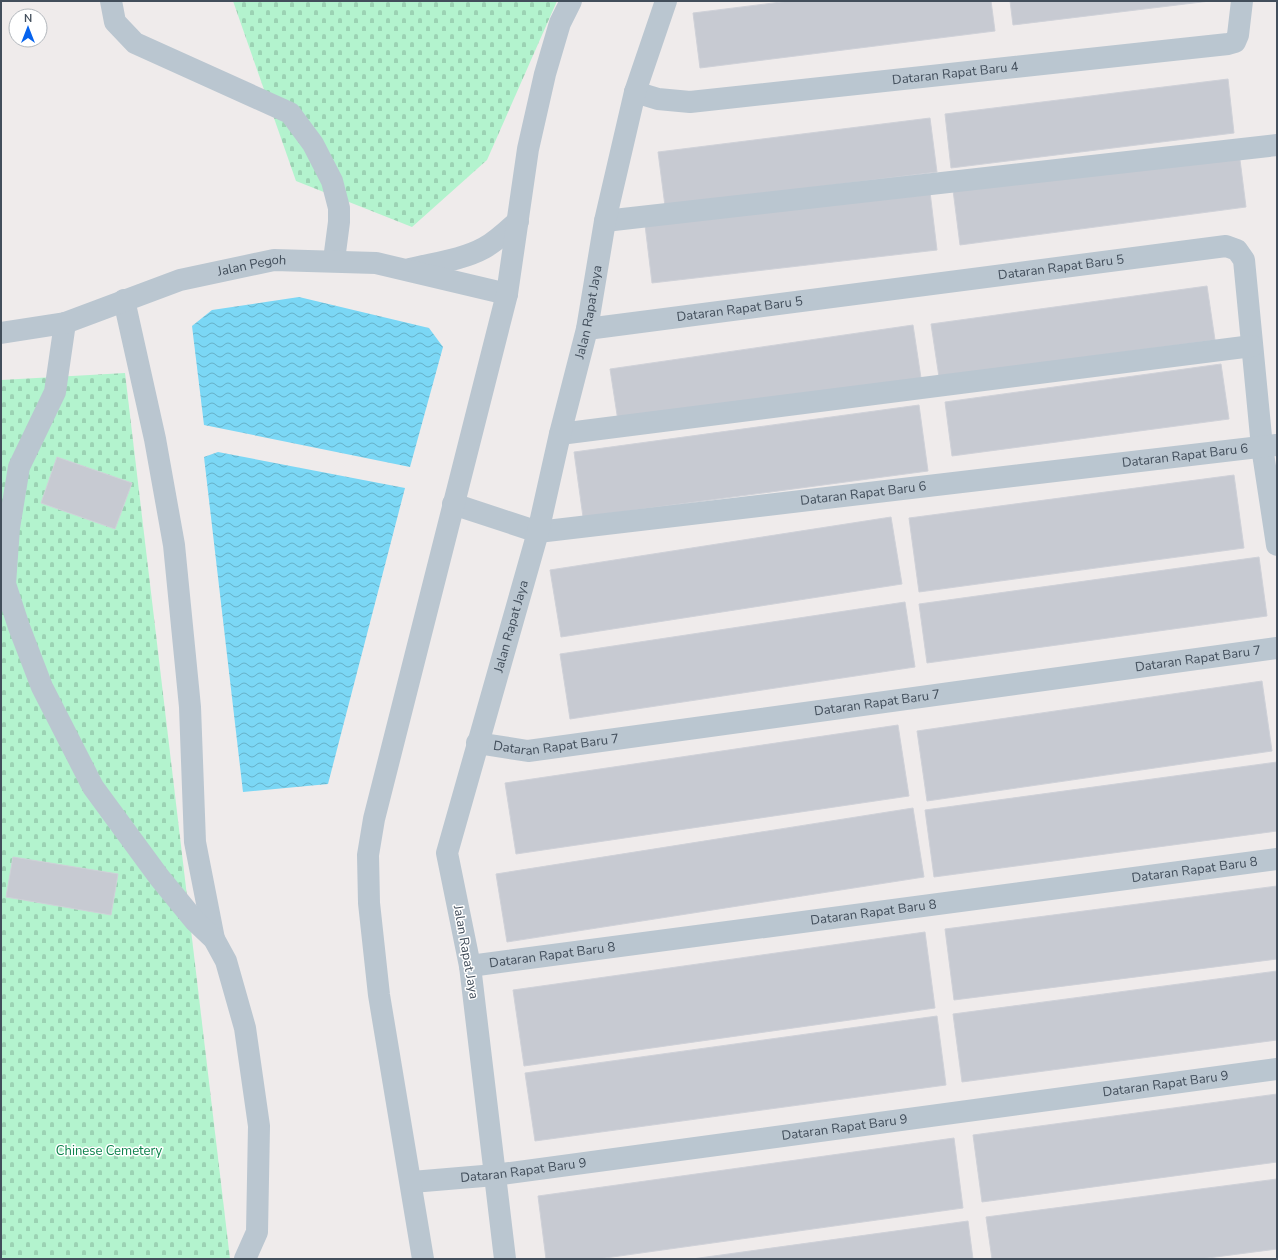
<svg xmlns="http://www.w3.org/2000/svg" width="1278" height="1260" font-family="'Nunito Sans',sans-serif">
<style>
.cemetery{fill:url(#cemetery-stones)}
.water{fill:url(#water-waves)}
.building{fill:#c7cad2;stroke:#cfd1d8}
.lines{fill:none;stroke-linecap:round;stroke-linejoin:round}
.minor{stroke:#bac6d0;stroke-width:22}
.labels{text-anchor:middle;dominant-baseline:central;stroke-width:3;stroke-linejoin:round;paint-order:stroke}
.street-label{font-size:13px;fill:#424e5b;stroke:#fff}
.park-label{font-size:13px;fill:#0d824c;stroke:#fff}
</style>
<defs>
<pattern id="cemetery-stones" width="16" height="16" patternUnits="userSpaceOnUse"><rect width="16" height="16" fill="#b3f3ce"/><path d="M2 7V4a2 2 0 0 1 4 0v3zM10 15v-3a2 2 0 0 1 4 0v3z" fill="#9bd2b3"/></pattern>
<pattern id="water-waves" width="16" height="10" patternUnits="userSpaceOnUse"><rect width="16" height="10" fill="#7bd7f5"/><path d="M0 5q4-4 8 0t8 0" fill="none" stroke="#66b1c9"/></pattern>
</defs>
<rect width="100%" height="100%" fill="#efebeb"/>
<g class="cemetery">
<path d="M233,1H557L487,160L412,227L296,181Z"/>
<path d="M125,373L230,1259H1V380Z"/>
</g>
<g class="water">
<path d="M299,297L429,328L443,347L410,467L204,425L192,326L212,310Z"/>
<path d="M218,452L405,488L328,784L243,792L204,457Z"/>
</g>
<g class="building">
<path d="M789,1H991L995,31L700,68L693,13Z"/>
<path d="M1010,1H1210L1013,25Z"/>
<path d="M1228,79L1234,133L951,168L945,114Z"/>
<path d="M930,118L937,172L665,206L658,152Z"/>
<path d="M1239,152L1246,207L960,245L953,190Z"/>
<path d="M930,192L937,250L652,283L645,225Z"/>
<path d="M1207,286L1215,340L939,377L931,324Z"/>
<path d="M913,325L921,378L618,421L610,369Z"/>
<path d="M1221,364L1229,419L952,456L945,402Z"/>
<path d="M919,405L928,471L583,517L574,452Z"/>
<path d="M57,457L132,483L115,529L41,503Z"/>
<path d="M1234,475L1244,548L919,592L909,518Z"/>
<path d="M891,517L902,584L561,637L550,570Z"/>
<path d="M1259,557L1267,616L927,663L919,604Z"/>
<path d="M905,602L915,667L570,719L560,654Z"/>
<path d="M1262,681L1272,751L927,801L917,731Z"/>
<path d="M898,725L909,796L516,854L505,783Z"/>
<path d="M1277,762V831L934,877L925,810Z"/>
<path d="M913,808L924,877L507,942L496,874Z"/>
<path d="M13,857L118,874L111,915L6,897Z"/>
<path d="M1277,886V959L954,1000L945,929Z"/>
<path d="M925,932L935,1008L524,1066L513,990Z"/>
<path d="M1277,971V1040L962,1082L953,1014Z"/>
<path d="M937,1016L946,1085L535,1141L525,1073Z"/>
<path d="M1277,1094V1162L982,1202L973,1135Z"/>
<path d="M954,1138L963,1208L598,1259H546L538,1196Z"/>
<path d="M1277,1179V1249L1200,1259H992L986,1217Z"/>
<path d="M968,1221L973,1259H692Z"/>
</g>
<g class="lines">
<g class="minor">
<path d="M111,1L115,22L135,43L290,113L313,144L332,181L339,208V222L334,260"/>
<path id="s1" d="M635,92L658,99L690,102L1228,44L1235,42L1238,35L1242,1"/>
<path d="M605,221L1277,145"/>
<path d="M410,269C434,263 462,260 484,248C497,241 508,230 518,221"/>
<path d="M124,300L155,439L174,545L190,707L195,842L214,939"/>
<path d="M65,323L55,392L19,467L9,528L5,584L19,627L42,687L93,787L159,877L195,921L214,939L226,961L245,1028L259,1126L257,1232L245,1259"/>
<path id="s2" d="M587,329L1226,246L1237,250L1244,260L1262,447L1277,545"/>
<path id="s3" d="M1,333L65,323L180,280L274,260L376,263L507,294"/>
<path d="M560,434L1252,346"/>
<path id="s4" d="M453,504L538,532L1276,445"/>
<path id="s5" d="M477,743L528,751L1277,648"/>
<path id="s6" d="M470,966L1277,859"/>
<path id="s7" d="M412,1182L495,1175L1277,1069"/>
<path d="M423,1259L379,995L369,903L368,855L374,819L507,294L528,149L545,74L560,23L571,1"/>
<path id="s8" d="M505,1259L470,966L447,853L538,532L560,434L587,329L605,221L635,92L666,1"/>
</g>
</g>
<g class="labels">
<g class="street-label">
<text stroke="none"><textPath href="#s1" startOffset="323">Dataran Rapat Baru 4</textPath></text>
<text stroke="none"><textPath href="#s3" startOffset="261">Jalan Pegoh</textPath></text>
<text stroke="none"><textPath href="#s2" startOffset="478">Dataran Rapat Baru 5</textPath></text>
<text stroke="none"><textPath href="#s2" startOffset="154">Dataran Rapat Baru 5</textPath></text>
<text stroke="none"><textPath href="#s8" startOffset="970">Jalan Rapat Jaya</textPath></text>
<text stroke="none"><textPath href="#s4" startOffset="741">Dataran Rapat Baru 6</textPath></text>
<text stroke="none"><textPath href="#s4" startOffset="417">Dataran Rapat Baru 6</textPath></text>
<text stroke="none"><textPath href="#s8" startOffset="646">Jalan Rapat Jaya</textPath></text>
<text stroke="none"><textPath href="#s5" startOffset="728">Dataran Rapat Baru 7</textPath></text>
<text stroke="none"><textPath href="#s5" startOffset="404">Dataran Rapat Baru 7</textPath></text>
<text stroke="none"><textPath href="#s5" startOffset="80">Dataran Rapat Baru 7</textPath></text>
<text stroke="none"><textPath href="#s6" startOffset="731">Dataran Rapat Baru 8</textPath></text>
<text stroke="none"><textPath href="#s6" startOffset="407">Dataran Rapat Baru 8</textPath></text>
<text transform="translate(466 952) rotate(80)">Jalan Rapat Jaya</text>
<text stroke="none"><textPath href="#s6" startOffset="83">Dataran Rapat Baru 8</textPath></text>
<text stroke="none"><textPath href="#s7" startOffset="760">Dataran Rapat Baru 9</textPath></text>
<text stroke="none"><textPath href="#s7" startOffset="436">Dataran Rapat Baru 9</textPath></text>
<text stroke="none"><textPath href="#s7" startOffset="112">Dataran Rapat Baru 9</textPath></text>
</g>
<g class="park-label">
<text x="109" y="1151">Chinese Cemetery</text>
</g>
</g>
<rect width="1278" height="1260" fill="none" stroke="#424e5b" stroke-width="4"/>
<g transform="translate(28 28)"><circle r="19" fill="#ffffff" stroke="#b3b8bd"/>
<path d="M0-3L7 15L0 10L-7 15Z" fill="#0663ee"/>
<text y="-6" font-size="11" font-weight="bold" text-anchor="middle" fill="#424e5b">N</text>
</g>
</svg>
